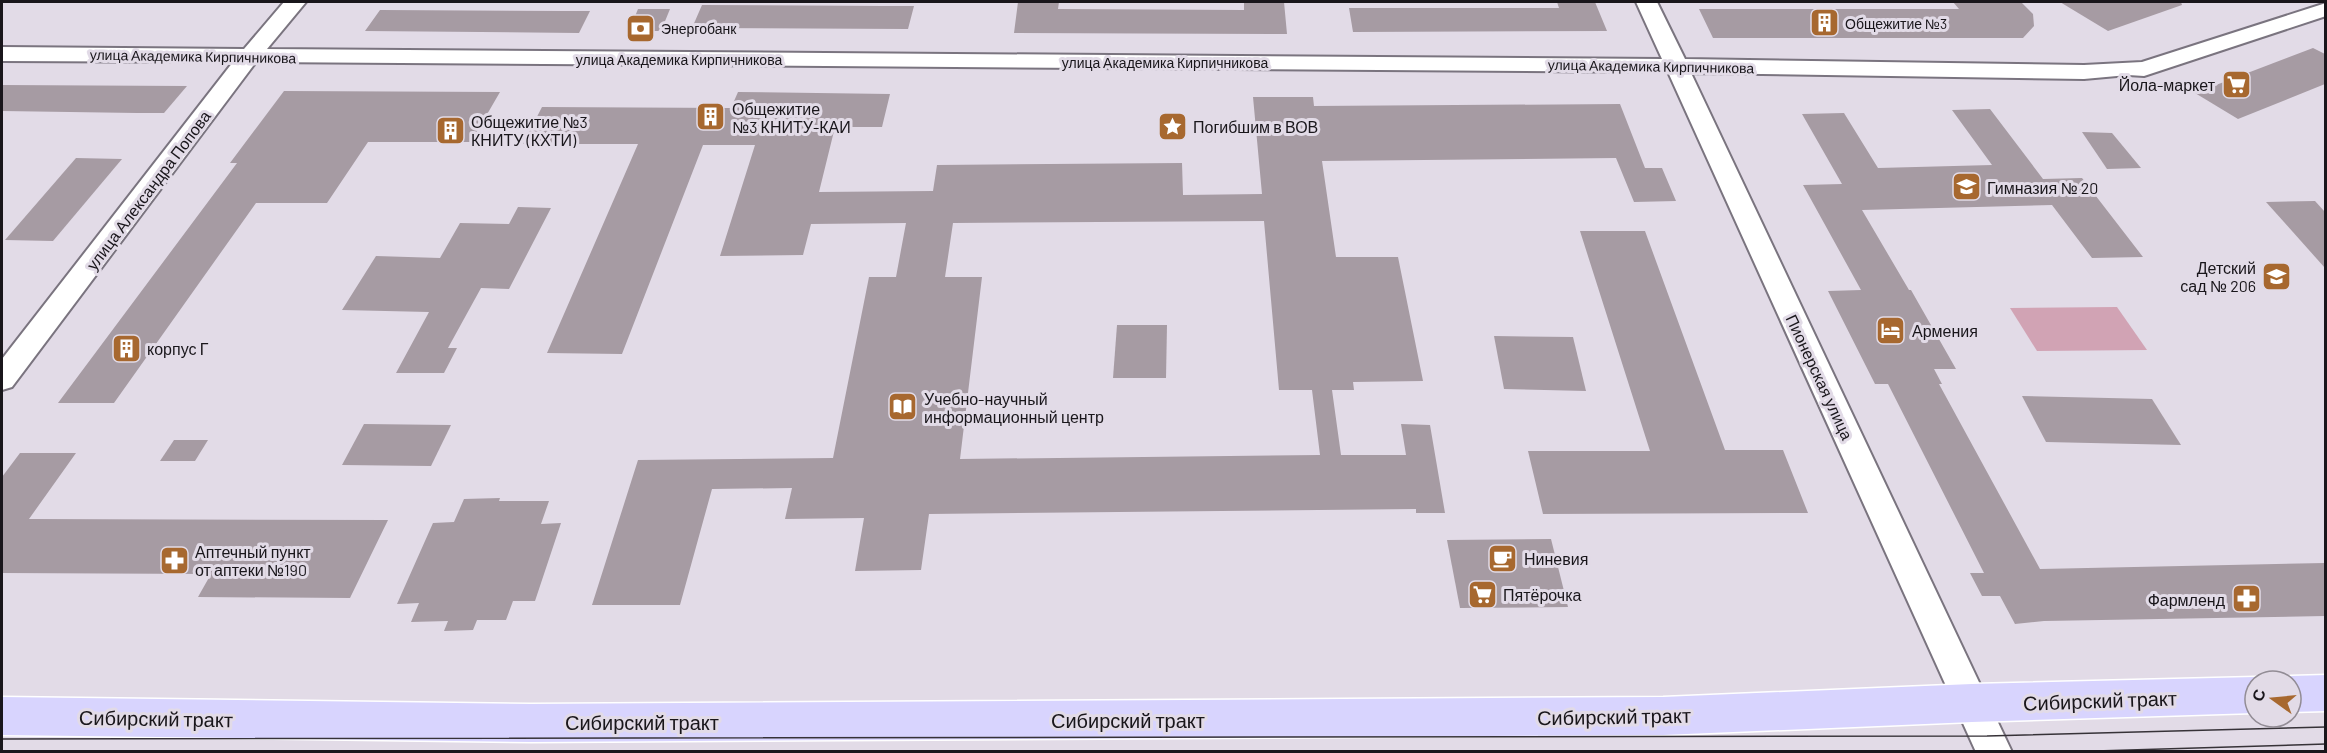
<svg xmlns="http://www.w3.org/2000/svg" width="2327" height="753" font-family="Barlow,sans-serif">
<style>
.green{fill:#d1a3b4}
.building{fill:#a69ba3;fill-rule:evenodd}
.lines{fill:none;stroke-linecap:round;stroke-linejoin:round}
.minor-casing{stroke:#7a747f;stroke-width:4}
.major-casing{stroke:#fff;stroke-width:3}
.minor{fill:#fff;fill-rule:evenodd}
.major{fill:#d8d4fe;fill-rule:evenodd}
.tram{stroke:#363238;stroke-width:1.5}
.labels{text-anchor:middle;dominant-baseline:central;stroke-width:6;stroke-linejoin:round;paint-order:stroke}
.far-poi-label{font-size:14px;fill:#19161b;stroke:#e2dbe7;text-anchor:start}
.far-street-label{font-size:14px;fill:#19161b;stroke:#e2dbe7}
.poi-label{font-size:16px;fill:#19161b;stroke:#e2dbe7;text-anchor:start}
.street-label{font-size:16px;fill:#19161b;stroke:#e2dbe7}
.near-street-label{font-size:20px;fill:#19161b;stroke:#e2dbe7}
</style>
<rect width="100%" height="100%" fill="#e2dbe7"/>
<path class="green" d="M2117,307L2147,350L2037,351L2010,308Z"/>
<g class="building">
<path d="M1018,2H1059L1058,9L1244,10V2H1284L1287,34L1014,33Z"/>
<path d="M1557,2H1595L1607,31L1353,32L1349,8H1559Z"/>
<path d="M1953,2H2021L2033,14L2034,26L2023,38H1713L1699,9H1959Z"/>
<path d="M2060,2H2181L2182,5L2108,31Z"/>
<path d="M702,5L882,6H914L908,29L692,28Z"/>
<path d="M638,9H670L661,31H629Z"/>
<path d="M380,10L566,11H590L579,33L365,31Z"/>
<path d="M2313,48L2325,54V84L2238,119L2195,93Z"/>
<path d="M2,85L187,86L164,113H137L2,111Z"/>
<path d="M284,91L500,92L471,142H368L327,203H256L114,403H58L237,163H230Z"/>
<path d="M738,92L890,94L882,127H835L819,192L933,191L937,165L1182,163L1183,195L1262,194L1253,97H1313L1314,106L1620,104L1645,168H1662L1676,201L1634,202L1616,158L1322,161L1336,257H1398L1423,381L1353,382L1354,390H1332L1341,455H1406L1401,424L1430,425L1445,513H1416V509L929,514L921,570L855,571L864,518L785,519L792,488L712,489L680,605H592L638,460L833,458L869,277H896L906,223L811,224L803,255L720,256L755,145H703L622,354L547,353L638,144H523L542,107L731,108ZM1264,221L1279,390H1312L1320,455L960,459L982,277H945L953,223Z"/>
<path d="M1990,109L2043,179L2082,178L2143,257L2092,258L2052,205L1862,210L1909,290H1911L1956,369H1934L1942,384H1939L2040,569L2325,563V616L2044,621L2015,624L2000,596H1982L1970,573H1984L1888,384H1875L1828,291L1861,290L1803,185L1842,184L1802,114L1844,113L1878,168L1992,165L1952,110Z"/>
<path d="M2082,132L2112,133L2141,168L2107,169Z"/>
<path d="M76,158L122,159L53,241L5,240Z"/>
<path d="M2315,201L2325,212V268L2266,202Z"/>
<path d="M518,207L551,208L509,289L481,288L448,348H457L444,373H396L429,312L342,310L376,256L440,258L460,223L509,224Z"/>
<path d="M1580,231H1645L1725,450H1783L1808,513L1543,514L1528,451H1650Z"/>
<path d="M1117,325H1167L1166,378H1113Z"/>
<path d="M1494,336L1573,337L1586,391L1504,389Z"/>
<path d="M2022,396L2152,399L2181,445L2046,442Z"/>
<path d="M364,424L451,425L431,466L342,465Z"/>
<path d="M174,440H208L195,461H160Z"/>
<path d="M20,453H76L29,519L388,520L350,598L198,597L211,574L2,573V477Z"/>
<path d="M500,498L499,501H549L541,524L561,523L535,601H513L506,620H477L473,630L444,631L448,621L411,622L419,603L397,604L433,523L454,522L464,499Z"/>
<path d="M1551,539L1568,607L1460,608L1447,540Z"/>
</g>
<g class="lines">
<defs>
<path id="minor" d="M284,2H306L267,49L1662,59L1636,2H1657L1685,59L2084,65L2142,62L2326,3V16L2144,76L2128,75L2084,79L1691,73L2012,752H1976L1668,72L256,62L12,387L2,390V359L233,62L2,61V47L244,49Z"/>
<g id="major">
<path d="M2326,675V711L2291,712V681H2277L2291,676Z"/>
<path d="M2255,677L2267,681H2255V713L1972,722L1663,735L531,742L2,735V697L531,704L1663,697L1972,684Z"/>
</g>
</defs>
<use href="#minor" class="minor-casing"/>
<use href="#major" class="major-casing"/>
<use href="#minor" class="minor"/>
<use href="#major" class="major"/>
<g class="tram">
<path d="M2,739L1987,736L2326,727"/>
<path d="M2062,752L2326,744"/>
</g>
</g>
<defs>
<symbol id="building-square" viewBox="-11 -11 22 22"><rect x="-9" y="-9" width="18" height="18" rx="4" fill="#a7682f" stroke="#e2dbe7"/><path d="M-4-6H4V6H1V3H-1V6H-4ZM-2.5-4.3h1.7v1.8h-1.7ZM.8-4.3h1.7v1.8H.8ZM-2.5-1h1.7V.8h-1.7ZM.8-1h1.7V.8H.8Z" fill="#fff"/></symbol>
<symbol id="bank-square" viewBox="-11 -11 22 22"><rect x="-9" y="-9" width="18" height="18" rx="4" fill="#a7682f" stroke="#e2dbe7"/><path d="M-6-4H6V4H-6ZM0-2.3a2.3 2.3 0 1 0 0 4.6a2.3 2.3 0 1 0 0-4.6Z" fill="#fff"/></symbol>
<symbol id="supermarket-square" viewBox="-11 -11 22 22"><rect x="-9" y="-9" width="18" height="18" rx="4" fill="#a7682f" stroke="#e2dbe7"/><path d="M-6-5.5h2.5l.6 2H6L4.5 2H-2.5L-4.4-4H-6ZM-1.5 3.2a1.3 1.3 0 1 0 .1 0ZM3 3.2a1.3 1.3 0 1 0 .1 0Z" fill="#fff"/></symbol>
<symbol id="sight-square" viewBox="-11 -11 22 22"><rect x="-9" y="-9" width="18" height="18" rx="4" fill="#a7682f" stroke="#e2dbe7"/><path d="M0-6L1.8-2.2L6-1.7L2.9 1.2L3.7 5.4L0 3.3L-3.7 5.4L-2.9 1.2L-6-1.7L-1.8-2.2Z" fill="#fff"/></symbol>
<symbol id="school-square" viewBox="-11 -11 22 22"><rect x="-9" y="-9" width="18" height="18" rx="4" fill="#a7682f" stroke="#e2dbe7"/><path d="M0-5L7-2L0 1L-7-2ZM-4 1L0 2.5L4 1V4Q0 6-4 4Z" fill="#fff"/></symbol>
<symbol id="hotel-square" viewBox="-11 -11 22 22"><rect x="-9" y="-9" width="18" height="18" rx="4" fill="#a7682f" stroke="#e2dbe7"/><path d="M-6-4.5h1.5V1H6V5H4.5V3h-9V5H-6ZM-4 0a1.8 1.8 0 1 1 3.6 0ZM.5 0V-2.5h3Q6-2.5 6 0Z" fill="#fff"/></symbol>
<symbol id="library-square" viewBox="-11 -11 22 22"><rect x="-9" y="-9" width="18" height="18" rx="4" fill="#a7682f" stroke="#e2dbe7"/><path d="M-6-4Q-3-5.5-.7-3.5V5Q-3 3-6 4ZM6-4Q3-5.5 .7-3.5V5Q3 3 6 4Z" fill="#fff"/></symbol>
<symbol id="cafe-square" viewBox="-11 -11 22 22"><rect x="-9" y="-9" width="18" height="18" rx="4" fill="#a7682f" stroke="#e2dbe7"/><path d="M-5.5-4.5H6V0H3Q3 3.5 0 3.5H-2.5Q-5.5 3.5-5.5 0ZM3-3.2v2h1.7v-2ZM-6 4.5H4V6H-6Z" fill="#fff"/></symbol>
<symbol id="pharmacy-square" viewBox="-11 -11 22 22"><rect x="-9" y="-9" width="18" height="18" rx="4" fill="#a7682f" stroke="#e2dbe7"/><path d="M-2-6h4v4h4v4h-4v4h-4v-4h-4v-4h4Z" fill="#fff"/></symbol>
</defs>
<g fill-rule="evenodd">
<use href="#building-square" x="1808" y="6" width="33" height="33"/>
<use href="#bank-square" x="624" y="12" width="33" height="33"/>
<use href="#supermarket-square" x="2220" y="68" width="33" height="33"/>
<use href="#building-square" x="694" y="100" width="33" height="33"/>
<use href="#sight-square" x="1156" y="110" width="33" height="33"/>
<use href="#building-square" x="434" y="114" width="33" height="33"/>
<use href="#school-square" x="1950" y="170" width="33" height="33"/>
<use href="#school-square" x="2260" y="260" width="33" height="33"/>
<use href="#hotel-square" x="1874" y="314" width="33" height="33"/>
<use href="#building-square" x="110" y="332" width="33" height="33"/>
<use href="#library-square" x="886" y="390" width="33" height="33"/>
<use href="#cafe-square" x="1486" y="542" width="33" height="33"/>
<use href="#pharmacy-square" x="158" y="544" width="33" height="33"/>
<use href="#supermarket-square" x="1466" y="578" width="33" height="33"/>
<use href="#pharmacy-square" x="2230" y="582" width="33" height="33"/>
</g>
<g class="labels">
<g class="far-poi-label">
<text x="1845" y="23">Общежитие №3</text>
<text x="661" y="28">Энергобанк</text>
</g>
<g class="far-street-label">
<text transform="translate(193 56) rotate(1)">улица Академика Кирпичникова</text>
<text x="679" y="59">улица Академика Кирпичникова</text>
<text x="1165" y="62">улица Академика Кирпичникова</text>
<text transform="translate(1651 66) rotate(1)">улица Академика Кирпичникова</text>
</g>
<g class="poi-label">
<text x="2215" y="84" text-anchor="end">Йола-маркет</text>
<text x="732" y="108">Общежитие<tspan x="732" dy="18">№3 КНИТУ-КАИ</tspan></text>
<text x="471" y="121">Общежитие №3<tspan x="471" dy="18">КНИТУ (КХТИ)</tspan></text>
<text x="1193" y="126">Погибшим в ВОВ</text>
<text x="1987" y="187">Гимназия № 20</text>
<text x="2256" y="267" text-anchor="end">Детский<tspan x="2256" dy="18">сад № 206</tspan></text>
<text x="1912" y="330">Армения</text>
<text x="147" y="348">корпус Г</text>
<text x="924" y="398">Учебно-научный<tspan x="924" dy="18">информационный центр</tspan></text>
<text x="195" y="551">Аптечный пункт<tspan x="195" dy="18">от аптеки №190</tspan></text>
<text x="1524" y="558">Ниневия</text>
<text x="1503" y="594">Пятёрочка</text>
<text x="2225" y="599" text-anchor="end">Фармленд</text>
</g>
<g class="street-label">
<text transform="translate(148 190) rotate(-53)">улица Александра Попова</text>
<text transform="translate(1820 377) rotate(65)">Пионерская улица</text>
</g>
<g class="near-street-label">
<text transform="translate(2100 700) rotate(-2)">Сибирский тракт</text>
<text transform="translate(1614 716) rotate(-1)">Сибирский тракт</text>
<text transform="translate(156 718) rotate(1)">Сибирский тракт</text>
<text x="1128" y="720">Сибирский тракт</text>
<text x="642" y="722">Сибирский тракт</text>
</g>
</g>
<rect width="2327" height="753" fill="none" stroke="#19161b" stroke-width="6"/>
<g transform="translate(2273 699) rotate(285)"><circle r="28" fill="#e2dbe7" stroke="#928c95" stroke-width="1.5"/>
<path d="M0-4.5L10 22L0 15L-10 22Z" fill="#a7682f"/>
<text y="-9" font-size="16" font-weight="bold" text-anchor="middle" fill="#19161b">С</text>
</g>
</svg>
